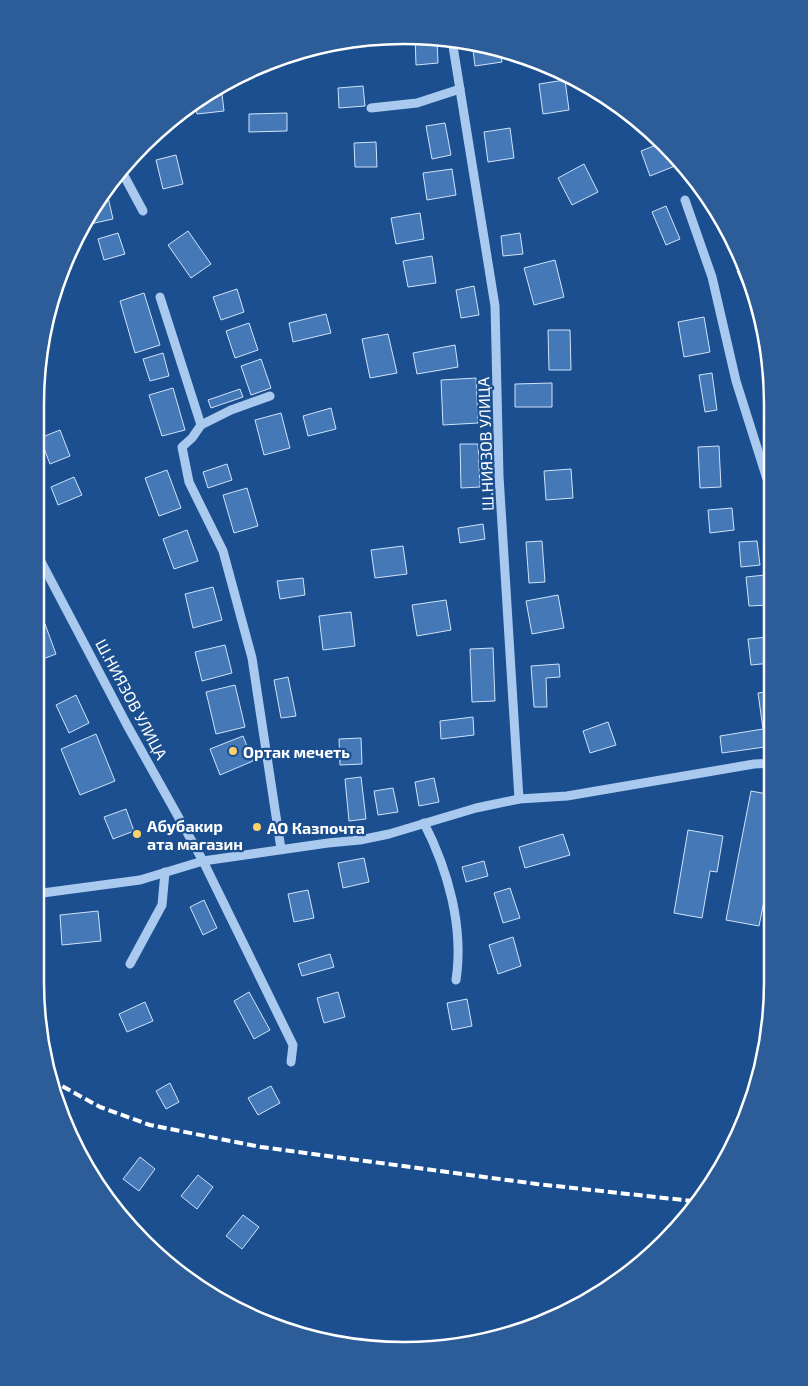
<svg xmlns="http://www.w3.org/2000/svg" width="808" height="1386" font-family="'Exo 2',sans-serif">
<style>
.building{fill:#4478b7;stroke:#cfe3fa}
.lines{fill:none;stroke-linecap:round;stroke-linejoin:round}
.minor{stroke:#a9c9ee;stroke-width:9}
.rail{stroke:#fff;stroke-width:4;stroke-dasharray:9 4;stroke-linecap:butt}
.poi-dot{fill:#ffd166;stroke:#1b4f8f;stroke-width:2}
.labels{text-anchor:middle;dominant-baseline:central;stroke-width:4.5;stroke-linejoin:round;paint-order:stroke}
.street-label{font-size:16px;fill:#fff;stroke:#1b4f8f}
.poi-label{font-size:16px;font-weight:bold;fill:#fff;stroke:#1b4f8f;text-anchor:start}
.rim{fill:none;stroke:#fff;stroke-width:2.5}
</style>
<rect width="100%" height="100%" fill="#1b4f8f"/>
<g class="building">
<path d="M415,36L437,38L438,63L416,65Z"/>
<path d="M472,42L500,49L502,62L475,66Z"/>
<path d="M565,80L569,110L543,114L539,84Z"/>
<path d="M221,86L224,111L197,114L195,100Z"/>
<path d="M363,86L365,106L339,108L338,88Z"/>
<path d="M287,113V131L249,132V114Z"/>
<path d="M445,123L451,155L432,159L426,126Z"/>
<path d="M510,128L514,158L488,162L484,132Z"/>
<path d="M376,142L377,167H355L354,143Z"/>
<path d="M664,142L675,166L650,176L641,151Z"/>
<path d="M176,155L183,184L163,189L156,160Z"/>
<path d="M584,164L598,192L572,205L558,178Z"/>
<path d="M452,169L456,195L427,200L423,173Z"/>
<path d="M107,193L113,219L90,224L88,217L97,199L101,195Z"/>
<path d="M666,206L680,239L666,245L652,212Z"/>
<path d="M420,213L424,239L396,244L391,218Z"/>
<path d="M188,231L211,264L191,278L168,245Z"/>
<path d="M118,233L125,254L104,260L98,239Z"/>
<path d="M520,233L523,254L503,256L501,236Z"/>
<path d="M432,256L436,283L408,287L403,261Z"/>
<path d="M555,260L564,297L534,305L524,268Z"/>
<path d="M745,267L755,295L749,298L737,271Z"/>
<path d="M474,286L479,315L461,318L456,290Z"/>
<path d="M237,289L244,312L221,320L213,297Z"/>
<path d="M144,293L160,345L135,353L120,301Z"/>
<path d="M326,314L331,333L293,342L289,323Z"/>
<path d="M704,317L710,352L684,357L678,322Z"/>
<path d="M249,323L258,350L235,358L226,331Z"/>
<path d="M548,330H570L571,370H549Z"/>
<path d="M388,334L397,373L370,378L362,339Z"/>
<path d="M455,345L458,367L417,374L413,353Z"/>
<path d="M163,353L169,376L150,381L143,359Z"/>
<path d="M261,359L271,388L251,395L241,366Z"/>
<path d="M712,373L717,410L705,412L699,375Z"/>
<path d="M476,378L478,423L443,425L441,380Z"/>
<path d="M552,383V407H515V384Z"/>
<path d="M173,388L185,430L162,436L149,395Z"/>
<path d="M240,389L243,397L211,408L208,400Z"/>
<path d="M331,408L336,429L308,436L303,416Z"/>
<path d="M281,413L290,448L264,455L255,420Z"/>
<path d="M60,430L70,456L50,464L40,438Z"/>
<path d="M460,444H478L480,487L461,488Z"/>
<path d="M719,446L721,487L700,488L698,447Z"/>
<path d="M227,464L232,480L208,488L203,472Z"/>
<path d="M571,469L573,498L546,500L544,471Z"/>
<path d="M167,470L181,508L159,516L145,478Z"/>
<path d="M74,477L82,495L58,505L51,487Z"/>
<path d="M247,488L258,526L234,533L223,495Z"/>
<path d="M732,508L734,530L710,533L708,510Z"/>
<path d="M483,524L485,539L460,543L458,528Z"/>
<path d="M187,530L198,561L174,569L163,539Z"/>
<path d="M542,541L545,582L529,583L526,542Z"/>
<path d="M757,541L760,565L741,567L739,542Z"/>
<path d="M403,546L407,574L375,578L371,550Z"/>
<path d="M765,575L768,605L749,606L746,577Z"/>
<path d="M303,578L305,595L280,599L277,581Z"/>
<path d="M213,587L222,620L193,628L185,594Z"/>
<path d="M558,595L564,628L532,634L526,601Z"/>
<path d="M446,600L451,630L417,636L412,605Z"/>
<path d="M351,612L355,646L323,650L319,616Z"/>
<path d="M45,624L56,654L35,662V628Z"/>
<path d="M768,637L771,663L751,665L748,639Z"/>
<path d="M225,645L232,673L202,681L195,652Z"/>
<path d="M493,648L495,701L472,702L470,649Z"/>
<path d="M559,664L560,677L546,678L547,707H534L531,666Z"/>
<path d="M288,677L296,716L281,718L274,680Z"/>
<path d="M235,685L245,727L216,734L206,692Z"/>
<path d="M772,691V746L722,753L720,736L763,729L758,693Z"/>
<path d="M76,695L89,723L69,733L56,705Z"/>
<path d="M473,717L474,735L441,739L440,721Z"/>
<path d="M608,722L616,745L590,753L583,731Z"/>
<path d="M96,734L115,781L80,795L61,749Z"/>
<path d="M243,736L253,761L220,775L210,749Z"/>
<path d="M361,738L362,764L340,765L339,739Z"/>
<path d="M361,777L366,819L349,821L345,779Z"/>
<path d="M434,778L439,802L419,806L415,782Z"/>
<path d="M393,788L398,812L378,815L374,791Z"/>
<path d="M751,791L772,795V861L759,926L726,920Z"/>
<path d="M126,809L134,831L113,839L104,817Z"/>
<path d="M688,830L723,836L717,872L710,871L702,918L674,913Z"/>
<path d="M563,834L570,855L525,868L519,847Z"/>
<path d="M364,858L369,882L343,888L338,863Z"/>
<path d="M484,861L488,876L466,882L462,867Z"/>
<path d="M510,888L520,918L503,923L494,893Z"/>
<path d="M308,890L314,918L294,922L288,894Z"/>
<path d="M204,900L217,928L203,935L190,907Z"/>
<path d="M98,911L101,941L62,945L60,915Z"/>
<path d="M513,937L521,966L498,974L489,945Z"/>
<path d="M330,954L334,967L302,976L298,964Z"/>
<path d="M249,992L270,1030L254,1039L234,1001Z"/>
<path d="M338,992L345,1017L324,1023L317,998Z"/>
<path d="M467,999L472,1026L452,1030L447,1003Z"/>
<path d="M145,1002L153,1021L127,1032L119,1014Z"/>
<path d="M170,1083L179,1102L166,1109L156,1091Z"/>
<path d="M271,1086L280,1103L258,1115L248,1098Z"/>
<path d="M140,1157L155,1169L139,1191L123,1179Z"/>
<path d="M198,1175L213,1187L197,1209L181,1196Z"/>
<path d="M243,1215L259,1227L242,1249L226,1236Z"/>
</g>
<g class="lines">
<g class="minor">
<path d="M452,40L495,306L499,476L519,799"/>
<path d="M371,108L417,103L460,89"/>
<path d="M121,170L143,211"/>
<path d="M685,200L712,277L736,381L772,495"/>
<path d="M160,297L201,425L192,438L182,447L189,482L223,551L252,658L281,849"/>
<path d="M201,425L231,410L270,396"/>
<path d="M36,552L127,725L203,861L293,1045L291,1062"/>
<path d="M424,823C448,870 464,927 456,980"/>
<path d="M35,894L140,880L203,861L328,843L360,840L389,834L476,808L519,799L567,796L754,764L772,763"/>
<path d="M130,964L162,905L165,872"/>
</g>
<path class="rail" d="M51,1080L100,1107L150,1125L261,1147L537,1184L692,1201"/>
</g>
<g class="poi-dot">
<circle cx="233" cy="751" r="5"/>
<circle cx="257" cy="827" r="5"/>
<circle cx="137" cy="834" r="5"/>
</g>
<g class="labels">
<g class="street-label">
<text transform="translate(485 444) rotate(-92)">Ш.НИЯЗОВ УЛИЦА</text>
<text transform="translate(132 699) rotate(62)">Ш.НИЯЗОВ УЛИЦА</text>
</g>
<g class="poi-label">
<text x="243" y="751">Ортак мечеть</text>
<text x="147" y="825">Абубакир<tspan x="147" dy="18">ата магазин</tspan></text>
<text x="267" y="827">АО Казпочта</text>
</g>
</g>
<path d="M0 0H808V1386H0ZM404 44H404A360 360 0 0 1 764 404V982A360 360 0 0 1 404 1342H404A360 360 0 0 1 44 982V404A360 360 0 0 1 404 44Z" fill="#2d5d98" fill-rule="evenodd"/>
<path class="rim" d="M404 44H404A360 360 0 0 1 764 404V982A360 360 0 0 1 404 1342H404A360 360 0 0 1 44 982V404A360 360 0 0 1 404 44Z"/>
</svg>
